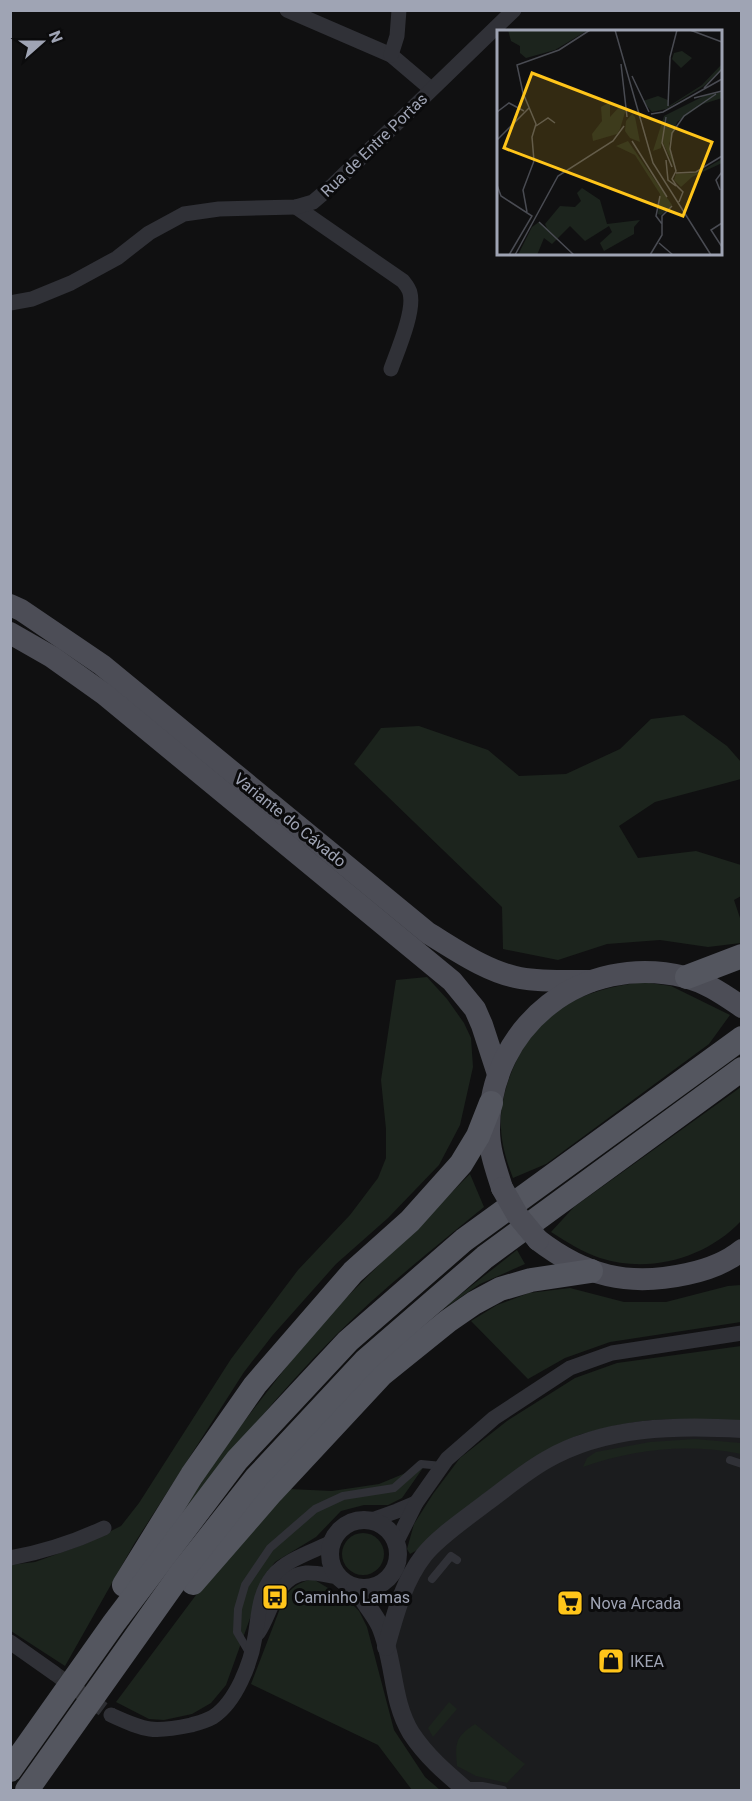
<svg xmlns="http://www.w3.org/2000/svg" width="752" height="1801" font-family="Roboto,sans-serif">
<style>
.built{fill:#1b1c1e}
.green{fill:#1c241d}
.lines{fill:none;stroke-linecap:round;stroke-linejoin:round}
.minor-tunnel{stroke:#2d2e32;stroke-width:15;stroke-dasharray:15 8;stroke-linecap:butt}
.service{stroke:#303137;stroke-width:8}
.minor{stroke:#303137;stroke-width:15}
.tertiary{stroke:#303137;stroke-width:18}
.primary{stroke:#4c4d56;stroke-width:22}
.trunk{stroke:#54565f;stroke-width:24}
.primary-bridge{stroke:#4c4d56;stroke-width:22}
.labels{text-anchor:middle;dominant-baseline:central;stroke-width:6;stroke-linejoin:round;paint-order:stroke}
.street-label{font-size:16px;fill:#9fa4b4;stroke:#0b0b0c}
.poi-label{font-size:16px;fill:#9fa4b4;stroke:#0b0b0c;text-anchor:start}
.inset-road{fill:none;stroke:#494b52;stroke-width:1.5}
.view{fill:#ffc51a;fill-opacity:0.15;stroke:#ffc51a;stroke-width:3}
.inset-edge{fill:none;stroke:#9fa4b4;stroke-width:3}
</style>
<rect width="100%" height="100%" fill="#101011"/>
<path class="built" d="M741,1429V1790H466L411,1733L386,1647L424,1554L578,1445Z"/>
<g class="green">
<path d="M684,715L727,746L741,762V779L655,802L619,826L638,858L696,851L741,865V896L734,900L741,921V943L708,947L660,940L607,944L558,960L503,949L502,907L354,764L381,728L419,726L488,750L519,776L566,774L620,749L651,719Z"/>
<path d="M427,977L447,999L464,1023L471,1038L473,1067L460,1125L439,1165L388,1218L336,1264L272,1336L244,1372L134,1544L65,1666L11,1631L10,1565L35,1562L85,1544L121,1526L139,1503L231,1359L298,1270L350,1215L378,1178L386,1158V1129L381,1080L396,980Z"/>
<path d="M642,982L671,986L730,1015L709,1044L546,1164L513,1178C507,1162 502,1147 501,1129C498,1089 524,1031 559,1009C584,993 612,986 642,982Z"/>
<path d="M741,1087V1221C706,1258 650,1274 600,1258C582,1252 567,1242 551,1232L574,1207Z"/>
<path d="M470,1174L484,1207C434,1248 382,1289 336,1335C275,1396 221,1465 167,1532L235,1433L319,1325Z"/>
<path d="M517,1250L525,1264L480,1284L433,1316Z"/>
<path d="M741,1285V1322L610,1342L565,1358L528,1379L471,1321L497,1305L529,1293L570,1288L624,1302H666L728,1286Z"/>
<path d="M741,1346V1424C692,1418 653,1416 605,1428C594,1431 583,1433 574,1437C539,1452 507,1476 477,1499C454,1517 436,1541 410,1554L407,1549L414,1524L433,1494L460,1458L507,1421L575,1378L617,1363Z"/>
<path d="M695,1439L741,1443V1454C688,1443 634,1449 583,1467L587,1458L596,1452L650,1442Z"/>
<path d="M425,1465L402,1498L388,1505H364L341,1511L316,1537L275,1562L266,1574L226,1685L211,1703L192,1714L164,1720L149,1719L116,1702L208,1579L289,1489L332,1491L379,1484Z"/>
<circle cx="363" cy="1554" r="21"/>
<path d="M313,1579L348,1600L359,1611L367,1627L394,1730L425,1777L440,1790H412L378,1745L251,1684L284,1598C292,1587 299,1582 313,1579Z"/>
<path d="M449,1702L457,1709L433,1737L428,1728Z"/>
<path d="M475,1724L525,1764L507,1783L476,1776L457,1766C455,1743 455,1737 475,1724Z"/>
</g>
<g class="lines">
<path class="minor-tunnel" d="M54,1673L111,1715"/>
<g class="service">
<path d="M730,1460L742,1464"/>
<path d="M432,1579L451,1556L457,1560"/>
<path d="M250,1654L237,1632L238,1609L245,1585L270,1548L315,1509L343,1496L394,1488L421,1464L442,1466"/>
<path d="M466,1786H482L503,1790"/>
</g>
<g class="minor">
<path d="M287,10L391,55L431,89"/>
<path d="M391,55L397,36L399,10"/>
<path d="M296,207L403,281C406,285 409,288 410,293C415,311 397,352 391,369"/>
<path d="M10,303L32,299L71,283L117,258L149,233L184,214L219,209L296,207L313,202L333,185L514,10"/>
<path d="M369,1521L397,1511L416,1503"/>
<path d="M396,1543L416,1503L447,1459L494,1418L570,1368L612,1353L742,1333"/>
<path d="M10,1558C43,1552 74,1542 104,1528"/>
<path d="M258,1633C272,1613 275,1576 306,1573C316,1572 329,1576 339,1577"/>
<path d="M10,1642L54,1673"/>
<path d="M111,1715C146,1731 153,1733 191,1725C198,1723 206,1721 213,1717C236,1702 251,1663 255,1637C259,1615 258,1595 273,1576C285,1560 314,1551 332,1542"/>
</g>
<g class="tertiary">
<circle cx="364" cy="1554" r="34"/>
<path d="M355,1587C362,1600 374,1613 380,1626C395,1661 391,1700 411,1733C426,1756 446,1773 466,1790"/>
<path d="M386,1647C395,1615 403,1582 424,1555C439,1536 468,1517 487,1502C506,1488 525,1472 546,1460C604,1426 677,1425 742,1429"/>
</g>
<g class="primary">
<path d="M10,605L21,610L102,665L428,933C456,950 487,972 520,978C543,982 567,981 591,981"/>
<path d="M10,633L52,657L104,694L452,981L475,1009L482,1025L498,1074"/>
<path d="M502,1188C496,1169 489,1150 489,1130C489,1025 583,952 685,977C706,982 724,995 742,1007"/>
<path d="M538,1240C585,1276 628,1287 687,1274C706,1270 726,1263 742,1250"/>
</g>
<g class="trunk">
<path d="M687,977L742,956"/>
<path d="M193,1583L272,1492L381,1375L448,1321L474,1303L500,1289L531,1280L591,1271"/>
<path d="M124,1585L192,1475L255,1385L353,1272L410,1221L461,1164L478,1136L491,1103"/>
<path d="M10,1770L114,1623L237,1460L348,1341L464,1240L742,1038"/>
<path d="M27,1790L181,1573L256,1478L366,1360L485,1257L742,1069"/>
</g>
<path class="primary-bridge" d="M502,1188L518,1216L538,1240"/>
</g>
<defs>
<symbol id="bus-square" viewBox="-11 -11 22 22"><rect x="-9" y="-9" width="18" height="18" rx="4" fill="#ffc51a" stroke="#0b0b0c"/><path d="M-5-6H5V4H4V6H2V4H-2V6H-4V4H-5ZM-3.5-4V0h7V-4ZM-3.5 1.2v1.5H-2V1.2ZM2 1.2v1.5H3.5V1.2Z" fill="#111"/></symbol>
<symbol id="supermarket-square" viewBox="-11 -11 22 22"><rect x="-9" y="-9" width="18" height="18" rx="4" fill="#ffc51a" stroke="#0b0b0c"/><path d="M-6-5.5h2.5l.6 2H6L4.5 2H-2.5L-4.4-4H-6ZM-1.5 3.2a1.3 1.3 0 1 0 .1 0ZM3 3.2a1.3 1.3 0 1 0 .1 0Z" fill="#111"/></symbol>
<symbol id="shop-square" viewBox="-11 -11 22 22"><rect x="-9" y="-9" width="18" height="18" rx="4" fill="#ffc51a" stroke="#0b0b0c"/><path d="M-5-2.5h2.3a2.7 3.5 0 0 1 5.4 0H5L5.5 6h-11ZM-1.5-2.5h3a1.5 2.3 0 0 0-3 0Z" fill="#111"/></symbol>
</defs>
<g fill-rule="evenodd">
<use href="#bus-square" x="260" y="1582" width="30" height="30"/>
<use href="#supermarket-square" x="555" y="1588" width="30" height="30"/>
<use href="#shop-square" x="596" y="1646" width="30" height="30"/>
</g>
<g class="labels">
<g class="street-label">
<text transform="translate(374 145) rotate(-44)">Rua de Entre Portas</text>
<text transform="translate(290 820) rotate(39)">Variante do Cávado</text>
</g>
<g class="poi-label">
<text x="294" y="1597">Caminho Lamas</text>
<text x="590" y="1603">Nova Arcada</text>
<text x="630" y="1661">IKEA</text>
</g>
</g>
<g transform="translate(497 30)">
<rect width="225" height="225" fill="#101011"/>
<path d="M11,0H91L58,20L29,28L23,23V16L14,11ZM185,21L195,28L184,38L175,29L177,23ZM225,34V39L207,56L169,79L155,82L146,71L161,66L171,70L172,76L205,55ZM225,62V68L206,74L180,92L172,114L177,136L166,113L168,88L164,118L156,121L167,86L207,66ZM113,72V87L124,75L129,79L123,99L120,104L96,111L95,104L105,91L104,77ZM135,84L138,87L143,112L133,108L128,101L129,91ZM131,111L175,175L164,185L161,184L163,164L138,125L119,116ZM225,129V133L195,147L184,157L177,150L179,144L200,143ZM85,158L103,170L110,194L143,190L137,197V204L107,221L103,213L115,202L112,196L88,211L73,196L55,214L47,208L40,225H21L35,197L42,192L50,198L48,194L63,176L78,177L84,171L80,163Z" fill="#1c241d"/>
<path class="inset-road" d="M118,0L156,133L214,225M193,0L225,12M124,34L130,87M135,46L152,82M207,58L225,39M197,68L225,61M171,76L173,27L180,0M0,82L12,73L27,81M154,84L166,82L225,49M169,87L165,113L175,137M39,96L51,88L58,93M0,110L32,78M135,111L170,167M169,130L171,150L179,156M179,143L199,142L225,126M0,155L4,166L35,186L12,225M179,155L175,149L179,141L173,119L175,103L187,86L219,64M179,155L186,162L182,172M223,160L219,150L225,142M163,166L159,186L165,194M30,182L26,160L37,131L35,107L39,94L26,63L20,35L62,20L93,0M42,192L77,225M225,193L214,200L225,217M162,213L176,225M18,225L61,146L116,111L127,96M153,225L165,205V186L175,176"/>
<path class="view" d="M35,43L215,112L186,186L7,118Z"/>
<rect width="225" height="225" class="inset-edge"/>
</g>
<rect width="752" height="1801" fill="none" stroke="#9fa4b4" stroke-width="24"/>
<g transform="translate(42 42) rotate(69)" stroke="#0b0b0c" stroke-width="4.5" paint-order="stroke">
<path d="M0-4.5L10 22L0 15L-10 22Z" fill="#9fa4b4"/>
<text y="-9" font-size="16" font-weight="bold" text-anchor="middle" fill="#9fa4b4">N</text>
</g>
</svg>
